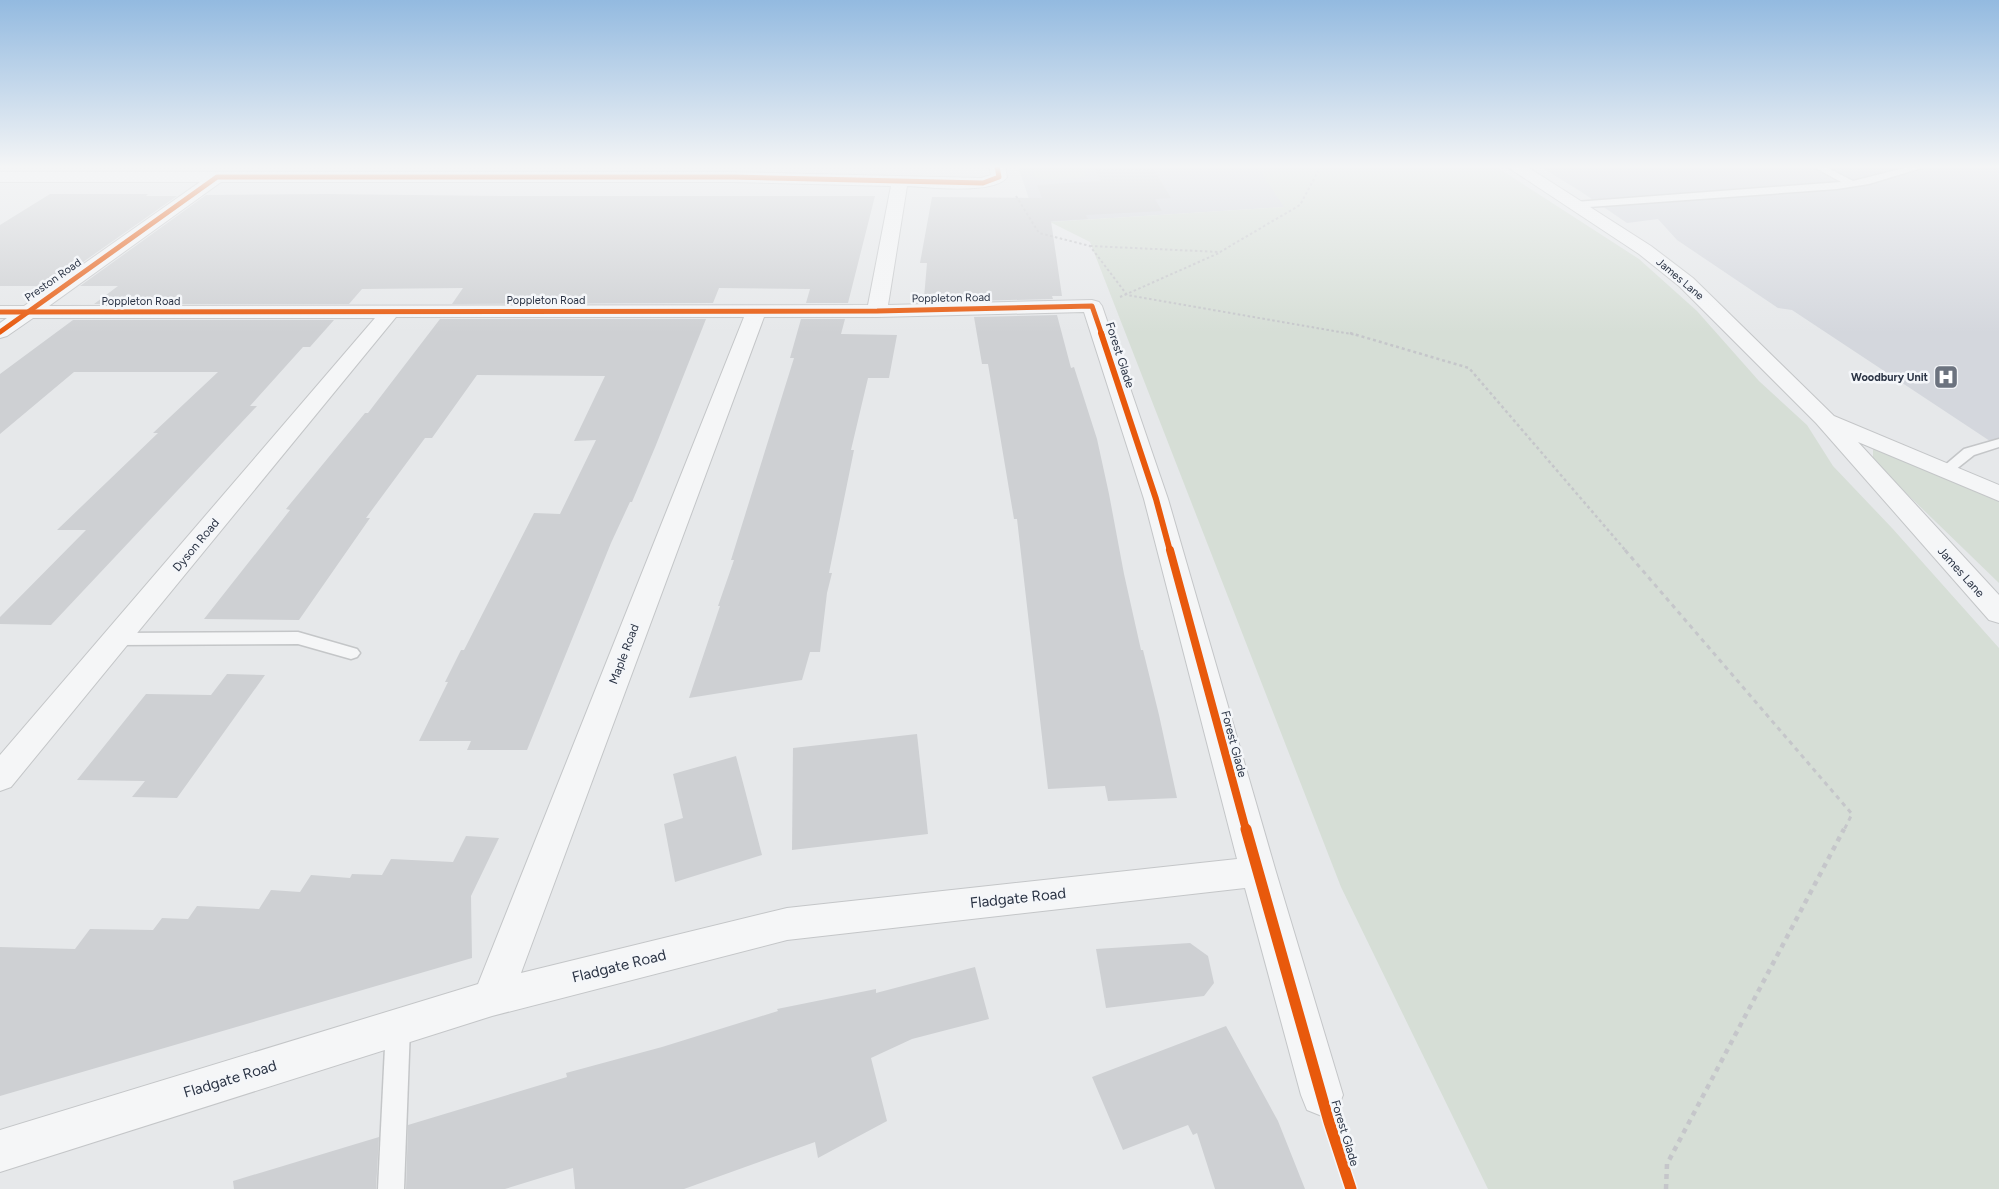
<svg xmlns="http://www.w3.org/2000/svg" width="1999" height="1189" font-family="Figtree,sans-serif">
<style>
.built{fill:#d4d7dd}
.green{fill:#d6ded6}
.building{fill:#ced0d3}
.lines{fill:none;stroke-linecap:round;stroke-linejoin:round}
.service-casing{stroke:#c4c6c8;stroke-width:3}
.minor-casing{stroke:#c4c6c8;stroke-width:2}
.tertiary-casing{stroke:#c4c6c8;stroke-width:2}
.path-far3{stroke:#c5c6ca;stroke-width:2;stroke-dasharray:2.5 2.5;stroke-linecap:butt}
.path-far2{stroke:#c5c6ca;stroke-width:2.5;stroke-dasharray:3 3;stroke-linecap:butt}
.path-far1{stroke:#c5c6ca;stroke-width:3;stroke-dasharray:4.5 4.5;stroke-linecap:butt}
.path{stroke:#c5c6ca;stroke-width:4.5;stroke-dasharray:5 5;stroke-linecap:butt}
.service{fill:#f5f6f7;fill-rule:evenodd}
.minor{fill:#f5f6f7;fill-rule:evenodd}
.tertiary{fill:#f5f6f7;fill-rule:evenodd}
.cycleway-far3-casing{stroke:#f4f6f9;stroke-width:7}
.cycleway-far2-casing{stroke:#f4f6f9;stroke-width:9}
.cycleway-far1-casing{stroke:#f4f6f9;stroke-width:11}
.cycleway-casing{stroke:#f4f6f9;stroke-width:14}
.cycleway-far3{stroke:#e8590c;stroke-width:5}
.cycleway-far2{stroke:#e8590c;stroke-width:6}
.cycleway-far1{stroke:#e8590c;stroke-width:8}
.cycleway{stroke:#e8590c;stroke-width:11}
.labels{text-anchor:middle;dominant-baseline:central;stroke-width:5;stroke-linejoin:round;paint-order:stroke}
.far-street-label{font-size:11px;fill:#2b3445;stroke:#f4f6f9}
.far-poi-label{font-size:11px;font-weight:bold;fill:#2b3445;stroke:#f4f6f9;text-anchor:end}
.street-label{font-size:12px;fill:#2b3445;stroke:#f4f6f9}
.near-street-label{font-size:15px;fill:#2b3445;stroke:#f4f6f9}
</style>
<rect width="100%" height="100%" fill="#e6e8ea"/>
<g class="built">
<path d="M1018,166H1257L1285,207L1050,222L1029,199Z"/>
<path d="M1539,166H1999V447L1792,310L1778,308L1677,240L1658,219L1627,223L1580,191Z"/>
</g>
<g class="green">
<path d="M1031,166H1083L1086,175L1081,178L1043,179L1034,177Z"/>
<path d="M1257,166H1495L1639,259L1697,311L1759,381L1807,425L1833,466L1892,528L1999,648V1189H1488L1341,887L1090,242L1050,222L1284,207Z"/>
<path d="M1873,449L1887,452L1999,500V583L1873,461Z"/>
</g>
<g class="building">
<path d="M1093,166H1152L1171,198L1155,199L1162,211L1086,215L1088,219L1051,221L1062,296H1052L1053,299L971,301L970,297L924,298L927,263H920L932,197L1042,198L1037,185L1101,181Z"/>
<path d="M50,194H148L146,196H177L49,286H0V225Z"/>
<path d="M327,194L502,196H875L848,303H806L810,289L719,288L713,303L452,304L463,288L362,289L349,304H94L118,286H80L206,195Z"/>
<path d="M1057,315L1071,368L1074,367L1097,439L1109,494L1124,574L1141,650H1143L1159,715L1177,798L1108,801L1105,786L1048,789L1017,519H1014L988,364H982L974,317Z"/>
<path d="M440,319H706L656,445L632,502H630L611,543L527,750H467L471,741H419L448,682H445L461,650H464L534,513L560,514L596,440L574,441L605,376L477,375L432,438H425L366,518H370L299,620L204,619L290,510L286,509L365,413H368Z"/>
<path d="M801,319H845L841,334L897,335L889,378H868L851,450H854L829,573H832L827,593L820,652H810L802,680L689,698L720,606H718L734,560H731L794,358H790Z"/>
<path d="M73,320H334L310,347H303L250,406H257L51,625L0,624V617L86,530H57L158,433H153L218,372H74L0,434V374Z"/>
<path d="M227,674L265,675L177,798L132,797L145,781L77,780L146,694L211,695Z"/>
<path d="M917,734L928,834L792,850L793,748Z"/>
<path d="M736,756L762,855L675,882L664,824L683,818L673,774Z"/>
<path d="M466,836L499,838L471,896L472,958L0,1096V947L75,949L90,929L153,930L162,918L188,919L197,906L259,909L271,890L300,892L311,875L350,878L352,874L382,875L391,859L453,862Z"/>
<path d="M1190,943L1208,956L1214,983L1204,996L1106,1008L1096,949Z"/>
<path d="M975,967L989,1019L912,1039L871,1058L887,1121L818,1158L815,1142L684,1189H575L573,1168L505,1189H406L408,1125L567,1077L566,1073L662,1047L778,1011L777,1009L876,989V993Z"/>
<path d="M1226,1026L1278,1121L1305,1189H1215L1197,1133L1193,1135L1188,1125L1123,1150L1092,1077Z"/>
<path d="M379,1137L376,1189H234L233,1181Z"/>
</g>
<g class="lines">
<defs>
<g id="service">
<path d="M1812,166H1824L1853,181L1912,166H1928L1869,184L1837,189L1575,208L1570,205L1575,202L1841,182Z"/>
<path d="M1999,439V447L1974,455L1950,474H1940L1938,471L1964,449Z"/>
<path d="M298,632L357,649L360,653L357,657L351,659L298,644L117,645L111,643L109,639L111,635L117,633Z"/>
<path d="M398,1016L406,1019L410,1027L404,1189H378L386,1027L390,1019Z"/>
</g>
<path id="minor" d="M989,166H1005L1007,177C995,195 928,187 907,186L888,305L1092,300L1099,302L1102,306L1168,499L1276,872L1343,1095L1337,1110L1322,1116L1307,1110L1301,1095L1245,888L787,940L492,1016L0,1172V1130L478,984L744,317H396L11,787L0,791V755L375,318H33L7,336L0,338V323L7,318H0V306H24L200,182H0V172H734L981,178L991,175ZM221,182H734L891,186L868,305L49,306ZM1084,312L1144,499L1237,859L787,908L521,973L764,317H877Z"/>
<path id="tertiary" d="M1506,166H1526L1651,246L1693,278L1834,416L1999,485V501L1858,442L1999,595V623L1989,620L1816,423L1679,286L1639,254Z"/>
</defs>
<use href="#service" class="service-casing"/>
<use href="#minor" class="minor-casing"/>
<use href="#tertiary" class="tertiary-casing"/>
<g class="path-far3">
<path d="M1016,196L1039,233L1090,246L1127,295L1357,335"/>
<path d="M1090,246L1220,252L1300,205L1321,166"/>
<path d="M1120,297L1219,253"/>
</g>
<path class="path-far2" d="M1350,333L1469,368L1626,551"/>
<path class="path-far1" d="M1625,550L1852,814L1844,830"/>
<path class="path" d="M1666,1189L1667,1164L1844,829"/>
<use href="#service" class="service"/>
<use href="#minor" class="minor"/>
<use href="#tertiary" class="tertiary"/>
<defs>
<g id="cycleway-far3">
<path d="M0,312L877,311L1092,306L1102,335"/>
<path d="M0,332L217,177H734L983,183L999,177L997,166"/>
</g>
<path id="cycleway-far2" d="M1101,333L1156,499L1170,551"/>
<path id="cycleway-far1" d="M1170,550L1246,830"/>
<path id="cycleway" d="M1246,829L1329,1122L1351,1189"/>
</defs>
<use href="#cycleway-far3" class="cycleway-far3-casing"/>
<use href="#cycleway-far2" class="cycleway-far2-casing"/>
<use href="#cycleway-far1" class="cycleway-far1-casing"/>
<use href="#cycleway" class="cycleway-casing"/>
<use href="#cycleway-far3" class="cycleway-far3"/>
<use href="#cycleway-far2" class="cycleway-far2"/>
<use href="#cycleway-far1" class="cycleway-far1"/>
<use href="#cycleway" class="cycleway"/>
</g>
<linearGradient id="sky" x2="0" y2="1"><stop stop-color="#93bae0"/><stop offset="0.5" stop-color="#f4f5f6"/><stop offset="1" stop-color="#f4f5f6" stop-opacity="0"/></linearGradient>
<rect width="1999" height="333" fill="url(#sky)"/>
<defs>
<symbol id="hospital-square" viewBox="-11 -11 22 22"><rect x="-9" y="-9" width="18" height="18" rx="4" fill="#6c737f" stroke="#f4f6f9"/><path d="M-5-5h3v3.5h4V-5h3V5h-3V1.5h-4V5h-3Z" fill="#fff"/></symbol>
</defs>
<g fill-rule="evenodd">
<use href="#hospital-square" x="1932" y="363" width="28" height="28"/>
</g>
<g class="labels">
<g class="far-street-label">
<text transform="translate(1680 279) rotate(40)">James Lane</text>
<text transform="translate(53 280) rotate(-35)">Preston Road</text>
<text transform="translate(951 298) rotate(-1)">Poppleton Road</text>
<text x="546" y="300">Poppleton Road</text>
<text x="141" y="301">Poppleton Road</text>
</g>
<g class="far-poi-label">
<text x="1928" y="377">Woodbury Unit</text>
</g>
<g class="street-label">
<text transform="translate(1120 355) rotate(72)">Forest Glade</text>
<text transform="translate(196 545) rotate(-50)">Dyson Road</text>
<text transform="translate(1961 572) rotate(48)">James Lane</text>
<text transform="translate(624 654) rotate(-69)">Maple Road</text>
<text transform="translate(1234 744) rotate(75)">Forest Glade</text>
<text transform="translate(1345 1133) rotate(73)">Forest Glade</text>
</g>
<g class="near-street-label">
<text transform="translate(1018 898) rotate(-6)">Fladgate Road</text>
<text transform="translate(619 966) rotate(-14)">Fladgate Road</text>
<text transform="translate(230 1079) rotate(-17)">Fladgate Road</text>
</g>
</g>
</svg>
